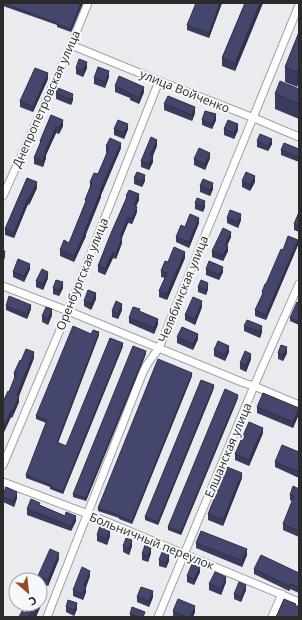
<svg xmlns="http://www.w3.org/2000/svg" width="302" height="620" font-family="'Open Sans',sans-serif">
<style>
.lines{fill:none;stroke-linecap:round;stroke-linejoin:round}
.minor-casing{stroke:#a0a2a4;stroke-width:9}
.minor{stroke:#fff;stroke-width:7}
.wall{fill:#3a3c5d}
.shaded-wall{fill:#30314c}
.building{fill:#44466c;stroke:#30314c}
.labels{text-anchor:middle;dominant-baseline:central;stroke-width:4;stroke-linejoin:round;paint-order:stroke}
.street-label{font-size:12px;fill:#2a2a2b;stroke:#f6f9fb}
</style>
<rect width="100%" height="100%" fill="#e9ebee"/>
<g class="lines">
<defs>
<g id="minor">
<path d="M71,45L159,81L254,118L299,137"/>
<path d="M3,196L71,45L88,3"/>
<path d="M3,286L68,311L244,383L254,386L299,405"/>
<path d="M3,465L68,311L159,81"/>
<path d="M3,482L88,514L299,602"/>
<path d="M47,617L143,372L148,363L159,348L299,5"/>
<path d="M158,617L254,386L299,284"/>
<path d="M272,617L282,594"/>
</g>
</defs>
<use href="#minor" class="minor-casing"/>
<use href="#minor" class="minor"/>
</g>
<g class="wall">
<path d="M3,3H83L71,32L57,27V25L3,6Z"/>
<path d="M222,3L209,38L187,30V25Z"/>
<path d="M245,3H263L235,71L222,66V58Z"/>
<path d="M299,32L297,87L285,82V67Z"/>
<path d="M76,68H87L83,77L76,74Z"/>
<path d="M109,77L105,88L94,84V78Z"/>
<path d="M48,79L33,112L20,107V101Z"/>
<path d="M115,86L144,92L139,104L130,100V98L115,92Z"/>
<path d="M299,89V119L275,109V94Z"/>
<path d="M56,93L73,100L71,105L56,99Z"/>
<path d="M164,104L195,113L192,121L164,110Z"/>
<path d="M51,115L63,126L59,134L56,133L46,155V158L43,167L34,164V158L40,144V141Z"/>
<path d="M202,120H216L212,129L202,125Z"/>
<path d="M114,129H128L124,139L114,135Z"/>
<path d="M224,129L238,130L234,139L224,135Z"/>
<path d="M257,141L272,144L268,151L257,147Z"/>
<path d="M106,146L121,148L101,195V197L86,234V236L74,262L60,256V250L69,243L85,204V200L90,187V182L98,174L107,153L106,152Z"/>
<path d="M157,146L153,156V162L149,170L141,167V161Z"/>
<path d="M299,149V164V162L281,155V150Z"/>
<path d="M210,158L205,170L194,165V159Z"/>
<path d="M27,178L37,188L29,205L28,204L14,238L5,235V229Z"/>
<path d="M134,178L145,181L142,187L134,184Z"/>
<path d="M242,181L255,182L250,191L242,187Z"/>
<path d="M200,186L213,189L210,196L200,192Z"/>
<path d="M126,196L139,200L136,206L137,212L132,224L128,223L122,238V243L116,259L113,258L105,275L98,272V266L126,198Z"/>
<path d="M195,203L205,207L203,212L195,209Z"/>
<path d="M299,212V232L294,230V224Z"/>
<path d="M227,218L241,220L238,228L227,223Z"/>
<path d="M199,223L189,248L176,242V237L185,227Z"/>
<path d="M231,237L227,246L228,251L223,261L212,257V251Z"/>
<path d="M298,245L266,320L255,316V310L262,296V292L283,250Z"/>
<path d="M185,258L167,300L159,297V291L165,278L161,277V271L168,262Z"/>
<path d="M30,269L24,282L13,277V272Z"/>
<path d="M206,269L223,272L219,280L206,275Z"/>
<path d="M48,278L43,290L36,287V281Z"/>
<path d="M198,287L208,289L206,295L198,292Z"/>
<path d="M53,288H63L59,296L53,294Z"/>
<path d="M96,299L91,310L84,306V301Z"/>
<path d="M299,303V325L290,321V318Z"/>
<path d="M6,306L31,309L27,319L6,310Z"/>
<path d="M202,307L195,325L185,320V315Z"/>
<path d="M122,310L118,319L112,317V311Z"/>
<path d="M140,311L158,324L154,334L129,323V318Z"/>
<path d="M52,315L48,325L42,322V316Z"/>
<path d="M244,326L262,332L260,338L244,331Z"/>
<path d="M91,334L99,335L58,443L66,446L123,346L63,494L50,489V487L26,478V475L46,423L36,419V416Z"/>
<path d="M177,337L198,339L193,350L177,343Z"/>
<path d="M214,350L229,352L225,361L214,356Z"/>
<path d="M278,353H287L283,361L278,359Z"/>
<path d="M146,354L86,501L73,497V494Z"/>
<path d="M34,358L19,396V402L12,418L11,417L3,434V402L9,392L14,379V373L21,361Z"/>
<path d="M251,359L246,372L240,369V363Z"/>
<path d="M192,376L132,524L119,519V518L98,511V508Z"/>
<path d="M214,388L158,525L145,520V517Z"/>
<path d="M238,398L181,535L168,530V527Z"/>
<path d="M257,407L299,414L293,428L257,413Z"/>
<path d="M263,433L249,466L235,460V454Z"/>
<path d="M299,452V478L275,467V462Z"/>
<path d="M242,478L223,526L208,520V514Z"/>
<path d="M299,489V537L283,530V524L292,501L290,500V495Z"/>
<path d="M3,494L17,498L14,507L3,502Z"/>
<path d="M40,505L76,521L71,531L27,515V509Z"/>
<path d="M97,535L110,536L107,545L97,541Z"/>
<path d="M196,543L247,555L242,567L196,548Z"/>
<path d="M123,546H132L129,555L123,552Z"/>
<path d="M151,553L148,562L142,560V554Z"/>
<path d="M59,559L48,586L40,583V580H38V576Z"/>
<path d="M159,560L169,561L166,568L159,566Z"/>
<path d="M254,569L299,573V593L290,589L289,591L254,574Z"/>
<path d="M200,572L194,585L187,582V576Z"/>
<path d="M90,576L86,587V592L83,600L73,596V590Z"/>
<path d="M226,582L221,595L209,590V584Z"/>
<path d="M246,590L241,602L234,599V594Z"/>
<path d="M45,596L36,617H19L25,613Z"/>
<path d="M137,597H153L149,607L137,602Z"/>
<path d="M66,607L77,609L74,616L66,612Z"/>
<path d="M173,611L195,612L193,617H174L173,616Z"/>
<path d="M130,614L145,617H130Z"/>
</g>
<g class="shaded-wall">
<path d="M81,3H83L71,32V29Z"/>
<path d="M220,3H222L209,38V33Z"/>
<path d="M260,3H263L235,71V63Z"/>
<path d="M87,62V68L83,77V71Z"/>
<path d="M299,66V82L297,87V72Z"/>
<path d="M109,71V77L105,88V82Z"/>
<path d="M48,73V79L33,112V107Z"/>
<path d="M144,87V92L139,104V98Z"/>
<path d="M73,94V100L71,105V100Z"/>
<path d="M195,107V113L192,121V115Z"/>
<path d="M216,114V120L212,129V124Z"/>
<path d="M63,120V126L59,134V128Z"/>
<path d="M128,124V129L124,139V133Z"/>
<path d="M238,124V130L234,139V133Z"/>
<path d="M56,127V133L46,155V158L43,167V161L45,152Z"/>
<path d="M272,139V144L268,151V146Z"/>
<path d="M157,140V146L150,160V155Z"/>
<path d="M121,143V148L101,195V197L86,234V236L74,262V256L100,191Z"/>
<path d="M210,153V158L205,170V164Z"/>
<path d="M153,156V162L149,170V164Z"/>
<path d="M145,175V181L142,187V182Z"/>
<path d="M255,176V182L250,191V185Z"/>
<path d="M37,182V188L29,205V199Z"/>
<path d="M213,183V189L210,196V190Z"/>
<path d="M139,194V200L134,211V205Z"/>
<path d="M28,198V204L14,238V233Z"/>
<path d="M205,201V207L203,212V207Z"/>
<path d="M137,207V212L132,224V219Z"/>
<path d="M241,214V220L238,228V222Z"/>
<path d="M128,217V223L120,242V237Z"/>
<path d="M199,218V223L189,248V242Z"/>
<path d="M231,232V237L225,250V245Z"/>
<path d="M122,238V243L116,259V254Z"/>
<path d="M298,240V245L266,320V315Z"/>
<path d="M228,246V251L223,261V255Z"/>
<path d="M5,251V257L3,263V257Z"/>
<path d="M113,252V258L105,275V269Z"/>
<path d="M185,252V258L167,300V294Z"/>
<path d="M30,264V269L24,282V276Z"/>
<path d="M223,267V272L219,280V275Z"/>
<path d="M48,272V278L43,290V284Z"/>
<path d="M63,282V288L59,296V291Z"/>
<path d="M208,283V289L206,295V290Z"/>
<path d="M96,293V299L91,310V304Z"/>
<path d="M202,301V307L195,325V319Z"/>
<path d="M122,304V310L118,319V314Z"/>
<path d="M31,305V309L27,319V314Z"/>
<path d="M52,309V315L48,325V319Z"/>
<path d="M158,319V324L154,334V328Z"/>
<path d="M262,326V332L260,338V332Z"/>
<path d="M99,332V335L57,445V442Z"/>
<path d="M198,334V339L193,350V344Z"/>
<path d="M123,343V346L63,494V491Z"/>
<path d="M229,346V352L225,361V355Z"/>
<path d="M287,347V353L283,361V355Z"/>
<path d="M146,351V354L86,501V498Z"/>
<path d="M34,352V358L17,401V395Z"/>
<path d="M251,354V359L246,372V366Z"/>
<path d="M192,373V376L132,524V521Z"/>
<path d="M214,385V388L158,525V522Z"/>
<path d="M238,395V398L181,535V532Z"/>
<path d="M19,396V402L12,418V412Z"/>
<path d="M299,408V414L293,428V422Z"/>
<path d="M11,411V417L3,434V428Z"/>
<path d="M263,428V433L249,466V460Z"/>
<path d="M242,473V478L223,526V520Z"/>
<path d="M17,492V498L14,507V501Z"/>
<path d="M76,516V521L71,531V526Z"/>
<path d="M110,530V536L107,545V539Z"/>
<path d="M132,540V546L129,555V549Z"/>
<path d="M151,548V553L148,562V556Z"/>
<path d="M247,549V555L242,567V561Z"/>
<path d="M59,553V559L48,586V580Z"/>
<path d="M169,555V561L166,568V563Z"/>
<path d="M200,567V572L194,585V579Z"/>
<path d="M90,571V576L86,587V592L83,600V594L84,586Z"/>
<path d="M226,577V582L221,595V589Z"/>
<path d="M290,584V589L289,591V586Z"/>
<path d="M246,585V590L241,602V597Z"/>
<path d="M45,590V596L36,617H34V614L39,604H40V601Z"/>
<path d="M153,591V597L149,607V601Z"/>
<path d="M77,603V609L74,616V610Z"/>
<path d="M195,606V612L193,617H190Z"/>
</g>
<g class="building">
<path d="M3,3H81L71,29L57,24V23Z"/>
<path d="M196,3H220L209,33L187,25Z"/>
<path d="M245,3H260L235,63L222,58Z"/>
<path d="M299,32V66L297,72L285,67Z"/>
<path d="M79,59L87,62L83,71L76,68Z"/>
<path d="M98,67L109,71L105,82L94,78Z"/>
<path d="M35,68L48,73L33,107L20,101Z"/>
<path d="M119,76L144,87L139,98L130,94V93L115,86Z"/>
<path d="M280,81L299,89V104L275,94Z"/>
<path d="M58,88L73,94L71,100L56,93Z"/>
<path d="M168,96L195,107L192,115L164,104Z"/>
<path d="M205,111L216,114L212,124L202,120Z"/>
<path d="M51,115L63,120L59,128L56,127L45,152H46L43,161L34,158L41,141H40Z"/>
<path d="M118,120L128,124L124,133L114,129Z"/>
<path d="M228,120L238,124L234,133L224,129Z"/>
<path d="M260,134L272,139L268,146L257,141Z"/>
<path d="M151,137L157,140L150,155L153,156L149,164L141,161Z"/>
<path d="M110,138L121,143L100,191H101L85,230H86L74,256L60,250L64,240L69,243L86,201L85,200L92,183L90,182L94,173L98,174L109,148L106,146Z"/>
<path d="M284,143L299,149V157L281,150Z"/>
<path d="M199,148L210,153L205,164L194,159Z"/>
<path d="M137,172L145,175L142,182L134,178Z"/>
<path d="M246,172L255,176L250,185L242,181Z"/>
<path d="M27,178L37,182L29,199L28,198L14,233L5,229Z"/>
<path d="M203,179L213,183L210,190L200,186Z"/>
<path d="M129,190L139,194L134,205L137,207L132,219L128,217L120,237L122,238L116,254L113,252L105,269L98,266L111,233L127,197L126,196Z"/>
<path d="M197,198L205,201L203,207L195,203Z"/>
<path d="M230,210L241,214L238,222L227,218Z"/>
<path d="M299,212V226L294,224Z"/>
<path d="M190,214L199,218L189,242L176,237L181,225L185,227Z"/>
<path d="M223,228L231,232L225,245L228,246L223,255L212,251Z"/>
<path d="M288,236L298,240L266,315L255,310L263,293L262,292L265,284H266L281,249L283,250Z"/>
<path d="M174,247L185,252L167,294L159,291L167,273L161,271L165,261L168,262Z"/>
<path d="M3,251H5L3,257Z"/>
<path d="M18,259L30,264L24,276L13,272Z"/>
<path d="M209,261L223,267L219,275L206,269Z"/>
<path d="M42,269L48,272L43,284L36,281Z"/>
<path d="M56,280L63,282L59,291L53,288Z"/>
<path d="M201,280L208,283L206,290L198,287Z"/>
<path d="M88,290L96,293L91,304L84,301Z"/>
<path d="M9,296L31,305L27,314L6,306Z"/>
<path d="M193,297L202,301L195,319L185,315Z"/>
<path d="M116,301L122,304L118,314L112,311Z"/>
<path d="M297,302L299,303V322L290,318Z"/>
<path d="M46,307L52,309L48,319L42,316Z"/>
<path d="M133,307L140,309L139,311L158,319L154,328L129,318Z"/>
<path d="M247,320L262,326L260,332L244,326Z"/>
<path d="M73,326L91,334L93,330L99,332L57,442L66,446L110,338L123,343L63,491L50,487L51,485L26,475L47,420L36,416Z"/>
<path d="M182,327L198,334L193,344L177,337Z"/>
<path d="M218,341L229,346L225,355L214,350Z"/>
<path d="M281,345L287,347L283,355L278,353Z"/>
<path d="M133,346L146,351L86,498L73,494Z"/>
<path d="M26,349L34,352L17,395L19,396L12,412L11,411L3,428V402L8,391L9,392L16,374L14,373L20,360L21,361Z"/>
<path d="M245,351L251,354L246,366L240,363Z"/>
<path d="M158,359L192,373L132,521L119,516V515L98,508Z"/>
<path d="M201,380L214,385L158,522L145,517Z"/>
<path d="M225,389L238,395L181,532L168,527Z"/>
<path d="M263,393L299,408L293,422L257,407Z"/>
<path d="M249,422L263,428L249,460L235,454Z"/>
<path d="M282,445L299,452V472L275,462Z"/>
<path d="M227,467L242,473L223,520L208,514Z"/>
<path d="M293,486L299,489V531L283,524L294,496L290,495Z"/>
<path d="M6,487L17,492L14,501L3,497V494Z"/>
<path d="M31,499L40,503L39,505L65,516L66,512L76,516L71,526L27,509Z"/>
<path d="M100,526L110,530L107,539L97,535Z"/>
<path d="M201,531L247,549L242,561L196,543Z"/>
<path d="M126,538L132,540L129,549L123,546Z"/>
<path d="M145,545L151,548L148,556L142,554Z"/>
<path d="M50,549L59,553L48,580L38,576Z"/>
<path d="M162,552L169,555L166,563L159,560Z"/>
<path d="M261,555L299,573V587L290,584L289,586L254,569Z"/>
<path d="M192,564L200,567L194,579L187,576Z"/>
<path d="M82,567L90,571L84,586H86L83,594L73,590Z"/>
<path d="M215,572L226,577L221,589L209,584Z"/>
<path d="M239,582L246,585L241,597L234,594Z"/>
<path d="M141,587L153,591L149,601L137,597Z"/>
<path d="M40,588L45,590L40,601Z"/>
<path d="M178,599L195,606L190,617H187L173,611Z"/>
<path d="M284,599L296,604L295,606L299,607V617H275L277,615Z"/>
<path d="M68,600L77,603L74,610L66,607Z"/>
<path d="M29,604H39L34,614L31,612L29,617H19L22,611L25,613Z"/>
<path d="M132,607L145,612L143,617H139L130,614Z"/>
</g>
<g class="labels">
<g class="street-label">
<text transform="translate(185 91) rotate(22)">улица Войченко</text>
<text transform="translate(46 99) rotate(-66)">Днепропетровская улица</text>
<text transform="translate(82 274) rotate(-68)">Оренбургская улица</text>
<text transform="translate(183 289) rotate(-68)">Челябинская улица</text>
<text transform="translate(228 450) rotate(-67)">Елшанская улица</text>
<text transform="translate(152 541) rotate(22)">Больничный переулок</text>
</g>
</g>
<rect width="302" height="620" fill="none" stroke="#2a2a2b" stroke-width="8"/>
<g transform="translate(28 592) rotate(152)"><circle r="19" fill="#f6f9fb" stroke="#a4a6a8"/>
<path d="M0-3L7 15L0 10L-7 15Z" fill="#944c28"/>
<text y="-6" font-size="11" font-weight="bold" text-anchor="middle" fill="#2a2a2b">С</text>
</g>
</svg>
